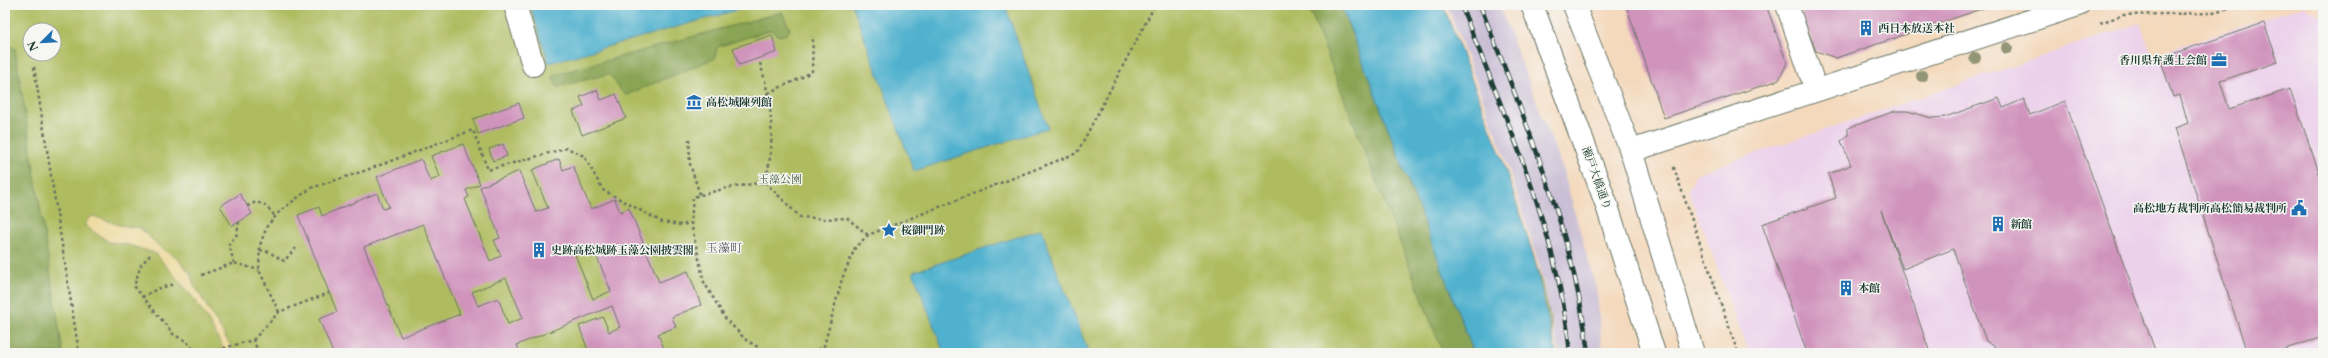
<svg xmlns="http://www.w3.org/2000/svg" width="2328" height="358" font-family="'Libre Caslon Text','Noto Serif JP',serif">
<style>
.built{fill:#ecd1eb}
.industrial{fill:#cbbfd5}
.green{fill:#aebc5e;stroke:#667c49;fill-rule:evenodd}
.forest{fill:#8aa455;stroke:#547044}
.sand{fill:#eeda9e;stroke:#868c69}
.water{fill:#4fb1ce;stroke:#377781}
.building{fill:#d093bc;fill-rule:evenodd}
.lines{fill:none;stroke-linecap:round;stroke-linejoin:round}
.minor-casing{stroke:#6a7464;stroke-width:24}
.tertiary-casing{stroke:#6a7464;stroke-width:24}
.path{stroke:#6a7464;stroke-width:2.5;stroke-dasharray:3 3;stroke-linecap:butt}
.minor{stroke:#fff;stroke-width:22}
.tertiary{stroke:#fff;stroke-width:22}
.rail-casing{stroke:#1f3d34;stroke-width:4.5}
.rail{stroke:#f6f6f2;stroke-width:3;stroke-dasharray:9;stroke-linecap:butt}
.tree{fill:#939577}
.labels{text-anchor:middle;dominant-baseline:central;stroke-width:3;stroke-linejoin:round;paint-order:stroke}
.poi-label{font-size:11px;font-weight:bold;fill:#1f3d34;stroke:#f6f6f2;text-anchor:start}
.street-label{font-size:11px;fill:#1f3d34;stroke:#f6f6f2}
.park-label{font-size:11px;fill:#435d3e;stroke:#f6f6f2}
.neighbourhood-label{font-size:12px;fill:#5d5b64;stroke:#f6f6f2}
</style>
<rect width="100%" height="100%" fill="#f6f6f2"/>
<filter id="ink" filterUnits="userSpaceOnUse"><feTurbulence type="fractalNoise" baseFrequency=".025" numOctaves="2"/><feDisplacementMap in="SourceGraphic" scale="8" xChannelSelector="R" yChannelSelector="G"/><feConvolveMatrix kernelMatrix="1 2 1 2 8 2 1 2 1" color-interpolation-filters="sRGB"/></filter>
<filter id="wash" filterUnits="userSpaceOnUse"><feTurbulence type="fractalNoise" baseFrequency=".012" numOctaves="4" result="noise"/><feDisplacementMap in="SourceGraphic" scale="16" xChannelSelector="R" yChannelSelector="G"/><feGaussianBlur stdDeviation="0.9" result="paint"/><feColorMatrix in="noise" values="0 0 0 0 0 0 0 0 0 0 0 0 0 0 0 0 0 1.4 0 .05"/><feComposite in="paint" operator="in"/></filter>
<g filter="url(#wash)">
<rect width="100%" height="100%" fill="#f4d9bc"/>
<path class="built" d="M2304,6L2323,18V353H1749L1688,189L1697,173L2140,23L2152,55Z"/>
<path class="industrial" d="M1447,5H1499L1563,170L1597,292L1602,353H1559L1538,261L1505,157Z"/>
<path class="green" d="M5,5H1443C1471,79 1500,152 1524,227C1537,267 1552,311 1555,353H5ZM30,30H54V54H30Z"/>
<g class="forest">
<path d="M1308,5H1341L1474,353H1443Z"/>
<path d="M782,12L790,30L787,34L779,36L770,30L717,47L715,58L626,95C618,90 616,80 608,74L558,87L553,79L554,75Z"/>
<path d="M5,44H8L15,49L63,353H5Z"/>
</g>
<path class="sand" d="M93,216L119,225L140,228L162,249L176,257L190,273L194,285L235,353H226L208,320L191,295L155,253L125,244L109,242L85,226L88,219Z"/>
<g class="water">
<path d="M530,5H755L549,63Z"/>
<path d="M852,5H1005L1048,128L914,171Z"/>
<path d="M1341,5H1443L1502,158L1534,258L1556,353H1474Z"/>
<path d="M1041,229L1089,353H944L913,272Z"/>
</g>
<g id="blocks">
<g class="building">
<path d="M1626,5H1766L1787,63L1779,80L1664,118Z"/>
<path d="M1798,5H1993L1836,58L1816,51Z"/>
<path d="M2264,23L2278,62L2220,81L2229,109L2290,89L2323,184V337L2272,353H2247L2175,128L2188,123L2180,95L2173,97L2160,58Z"/>
<path d="M772,35L777,52L739,65L733,48Z"/>
<path d="M597,90L601,100L616,94L626,118L582,135L573,111L584,106L580,97Z"/>
<path d="M1999,98L2003,108L2024,99L2030,115L2065,101L2156,353H2005L1986,341L1953,249L1903,269L1881,210L1930,353H1807L1762,224L1836,198L1828,174L1851,165L1841,141L1848,135V128L1895,111H1907L1932,118L1945,117Z"/>
<path d="M519,103L524,118L478,134L473,119Z"/>
<path d="M463,144L480,184L466,190L469,197L465,199L490,261L501,256L494,240L500,238L480,187L519,171L536,212L548,208L532,170L559,159L563,170L573,166L591,209L615,199L620,212L629,208L659,282L688,271L701,305L672,317L676,327L658,334L666,353H589L579,326L603,317L609,332L620,327L612,306L517,345L520,353H333L319,319L337,312L298,215L319,207L322,216L377,193L383,209L389,207L377,177L421,159L430,181L440,177L431,156ZM423,224L460,314L401,337L364,247ZM592,245L611,291L593,299L574,252ZM506,278L523,318L508,324L498,298L478,306L472,292Z"/>
<path d="M503,144L507,156L493,161L489,149Z"/>
<path d="M240,194L252,214L232,226L220,206Z"/>
</g>
</g>
</g>
<g filter="url(#ink)">
<use href="#blocks" fill-opacity="0" stroke="#6a7464" stroke-width="1"/>
<g class="lines">
<defs>
<g id="minor">
<path d="M515,5L533,65"/>
<path d="M1787,5L1816,90"/>
</g>
<g id="tertiary">
<path d="M1532,5L1606,203L1654,353"/>
<path d="M1574,5L1631,151L1693,353"/>
<path d="M1631,151L2078,5"/>
</g>
</defs>
<use href="#minor" class="minor-casing"/>
<use href="#tertiary" class="tertiary-casing"/>
<g class="path">
<path d="M2100,23L2123,15L2210,13L2239,5"/>
<path d="M760,63C772,101 776,144 765,182"/>
<path d="M34,67L79,353"/>
<path d="M768,93C783,85 798,81 812,71L813,36"/>
<path d="M689,139L690,164L700,195"/>
<path d="M1675,168H1674L1738,353"/>
<path d="M247,206L256,202L265,205L275,216"/>
<path d="M260,250L269,252L284,261L296,248"/>
<path d="M150,255L141,265L134,286L174,335L186,341L197,353"/>
<path d="M234,263L229,244L237,234L239,222"/>
<path d="M201,275L234,263L259,270"/>
<path d="M142,297L157,289L174,284"/>
<path d="M279,312L259,270L260,245L267,226L281,210L311,188L364,171L473,130L488,170L567,148L584,156L603,190L662,222L681,225L691,223"/>
<path d="M253,340L279,312L329,293"/>
<path d="M206,353L253,340L259,353"/>
<path d="M768,353L746,340L725,318L704,282L691,223L693,197L727,188L765,182L800,217L825,219L847,218L868,235"/>
<path d="M813,353L824,346L842,279L855,248L868,235L1077,153L1155,5"/>
</g>
<use href="#minor" class="minor"/>
<use href="#tertiary" class="tertiary"/>
<defs>
<g id="rail">
<path d="M1461,5C1505,117 1559,232 1570,353"/>
<path d="M1480,5C1524,118 1574,232 1588,353"/>
</g>
</defs>
<use href="#rail" class="rail-casing"/>
<use href="#rail" class="rail"/>
</g>
<g class="tree">
<circle cx="2007" cy="48" r="6"/>
<circle cx="1975" cy="58" r="6"/>
<circle cx="1922" cy="76" r="6"/>
</g>
</g>
<defs>
<symbol id="building-bare" viewBox="-9 -9 18 18"><path d="M-4-6H4V6H1V3H-1V6H-4ZM-2.5-4.3h1.7v1.8h-1.7ZM.8-4.3h1.7v1.8H.8ZM-2.5-1h1.7V.8h-1.7ZM.8-1h1.7V.8H.8Z" fill="#1f6fb2" stroke="#f6f6f2" stroke-width="2.5" paint-order="stroke"/></symbol>
<symbol id="office-bare" viewBox="-9 -9 18 18"><path d="M-6-3h4V-5.5h4V-3h4V5H-6ZM-1-4.5V-3h2v-1.5ZM-6 0V1H6V0Z" fill="#1f6fb2" stroke="#f6f6f2" stroke-width="2.5" paint-order="stroke"/></symbol>
<symbol id="museum-bare" viewBox="-9 -9 18 18"><path d="M0-6L6-3V-2H-6V-3ZM-5-1h2V3h-2ZM-1-1h2V3h-2ZM3-1h2V3H3ZM-6 4H6V6H-6Z" fill="#1f6fb2" stroke="#f6f6f2" stroke-width="2.5" paint-order="stroke"/></symbol>
<symbol id="civic-bare" viewBox="-9 -9 18 18"><path d="M-.6-6.5H3V-4.5H.6V-3L4-1V1h2V6H-6V1h2V-1L-.6-3ZM-1.2 2.5V6h2.4V2.5Z" fill="#1f6fb2" stroke="#f6f6f2" stroke-width="2.5" paint-order="stroke"/></symbol>
<symbol id="sight-bare" viewBox="-9 -9 18 18"><path d="M0-6L1.8-2.2L6-1.7L2.9 1.2L3.7 5.4L0 3.3L-3.7 5.4L-2.9 1.2L-6-1.7L-1.8-2.2Z" fill="#1f6fb2" stroke="#f6f6f2" stroke-width="2.5" paint-order="stroke"/></symbol>
</defs>
<g fill-rule="evenodd">
<use href="#building-bare" x="1855" y="17" width="22" height="22"/>
<use href="#office-bare" x="2208" y="49" width="22" height="22"/>
<use href="#museum-bare" x="683" y="91" width="22" height="22"/>
<use href="#civic-bare" x="2288" y="197" width="22" height="22"/>
<use href="#building-bare" x="1987" y="213" width="22" height="22"/>
<use href="#sight-bare" x="878" y="219" width="22" height="22"/>
<use href="#building-bare" x="528" y="239" width="22" height="22"/>
<use href="#building-bare" x="1835" y="277" width="22" height="22"/>
</g>
<g class="labels">
<g class="poi-label">
<text x="1878" y="28">西日本放送本社</text>
<text x="2207" y="60" text-anchor="end">香川県弁護士会館</text>
<text x="706" y="102">高松城陳列館</text>
<text x="2287" y="208" text-anchor="end">高松地方裁判所高松簡易裁判所</text>
<text x="2010" y="224">新館</text>
<text x="901" y="230">桜御門跡</text>
<text x="551" y="250">史跡高松城跡玉藻公園披雲閣</text>
<text x="1858" y="288">本館</text>
</g>
<g class="street-label">
<text transform="translate(1597 178) rotate(70)">瀬戸大橋通り</text>
</g>
<g class="park-label">
<text x="780" y="179">玉藻公園</text>
</g>
<g class="neighbourhood-label">
<text x="724" y="247">玉藻町</text>
</g>
</g>
<rect width="2328" height="358" fill="none" stroke="#f6f6f2" stroke-width="20"/>
<g transform="translate(42 42) rotate(246)"><circle r="19" fill="#f6f6f2" stroke="#a0aca6"/>
<path d="M0-3L7 15L0 10L-7 15Z" fill="#1f6fb2"/>
<text y="-6" font-size="11" font-weight="bold" text-anchor="middle" fill="#1f3d34">N</text>
</g>
</svg>
